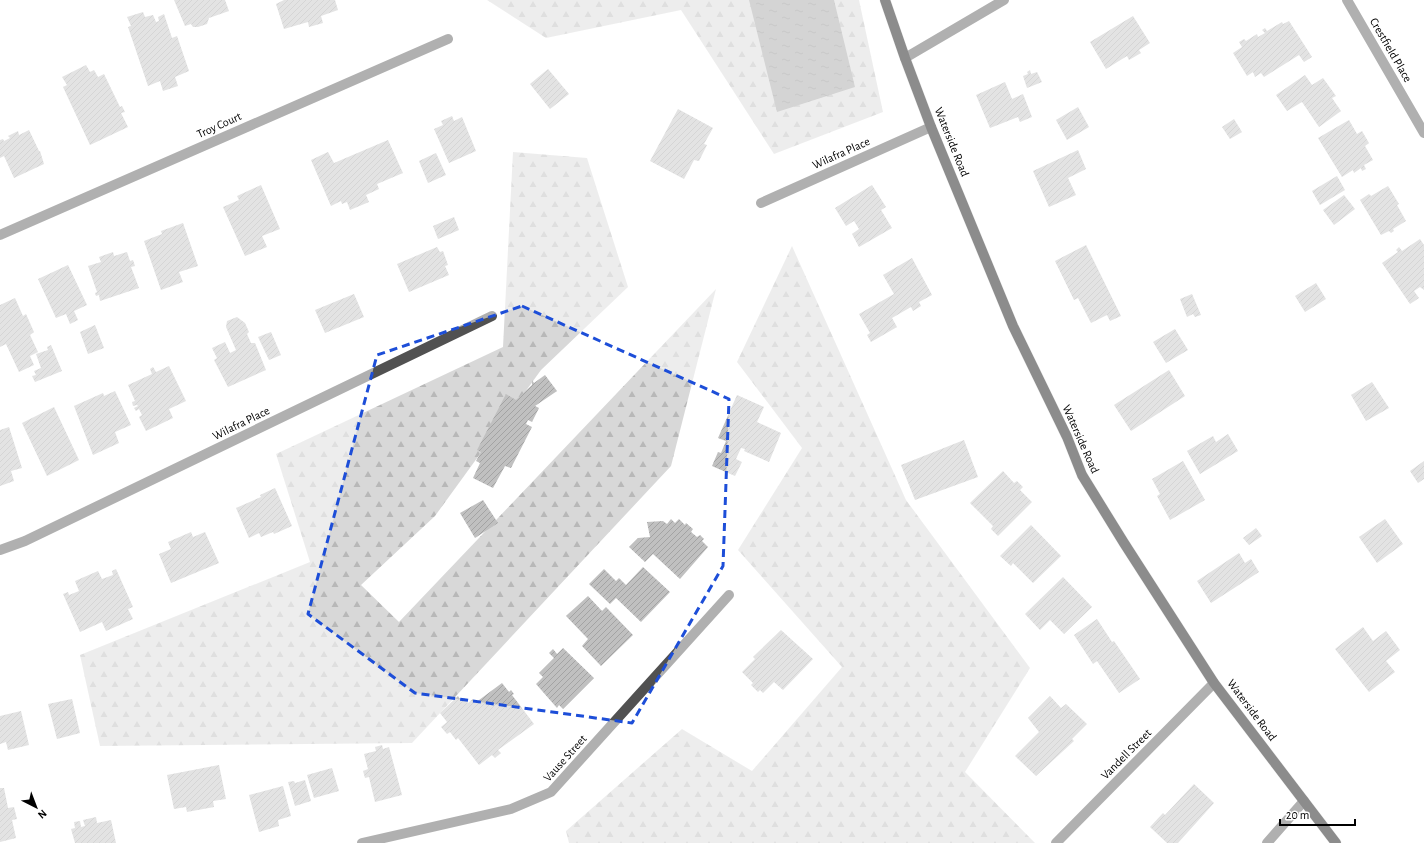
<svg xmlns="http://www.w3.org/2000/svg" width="1424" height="843" font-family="'Alegreya Sans',sans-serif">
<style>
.forest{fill:url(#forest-firs)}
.water{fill:url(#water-ripples)}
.building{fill:url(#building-hatch)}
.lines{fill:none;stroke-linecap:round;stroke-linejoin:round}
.major-casing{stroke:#dbdbdb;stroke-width:11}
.minor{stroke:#515151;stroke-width:10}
.major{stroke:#000;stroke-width:10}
.marked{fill:none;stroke:#1d4ed8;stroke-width:3;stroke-dasharray:8 5;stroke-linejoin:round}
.labels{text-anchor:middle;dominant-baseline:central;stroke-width:3;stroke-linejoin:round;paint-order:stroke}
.street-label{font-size:12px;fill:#000;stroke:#fff}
</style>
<defs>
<pattern id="forest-firs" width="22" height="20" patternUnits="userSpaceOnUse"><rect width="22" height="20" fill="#d8d8d8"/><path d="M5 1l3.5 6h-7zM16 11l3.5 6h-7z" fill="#b8b8b8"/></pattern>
<pattern id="water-ripples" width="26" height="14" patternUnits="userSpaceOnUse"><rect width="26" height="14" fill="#9f9f9f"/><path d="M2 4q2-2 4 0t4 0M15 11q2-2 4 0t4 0" fill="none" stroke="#878787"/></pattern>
<pattern id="building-hatch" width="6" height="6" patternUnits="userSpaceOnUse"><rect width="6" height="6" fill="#c0c0c0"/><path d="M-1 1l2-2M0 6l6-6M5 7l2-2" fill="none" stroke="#a3a3a3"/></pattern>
</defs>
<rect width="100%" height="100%" fill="#fff"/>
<g class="forest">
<path d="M487,0H859L883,112L774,154L681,10L546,38Z"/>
<path d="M513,152L587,158L628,287L541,370L435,516L361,585L399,622L716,289L671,466L412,743L100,746L80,655L310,562L276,454L503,347Z"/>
<path d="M792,246L906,500L1030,668L965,772L1035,843H569L566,831L682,729L752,771L842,667L738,550L802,448L737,362Z"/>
</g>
<path class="water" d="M749,0H834L855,87L777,112Z"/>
<g class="building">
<path d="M174,0H225L229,11L209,18L207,24L198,27H193L191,24L185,26Z"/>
<path d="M284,0H335L338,10L321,16L323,23L309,27L308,22L284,29L276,4Z"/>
<path d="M143,12L145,17L153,15L156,22L159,21L158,17L164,14L172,38L177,36L189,71L175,77L178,86L163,91L160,81L148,86L128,27L131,26L127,17Z"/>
<path d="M1133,16L1150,43L1139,50L1141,53L1129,60L1127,56L1106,69L1090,42Z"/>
<path d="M1289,21L1312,57L1304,62L1299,55L1264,77L1261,73L1255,77L1253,72L1247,76L1233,53L1242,47L1239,42L1244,39L1246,41L1257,34L1258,37L1265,33L1262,30L1265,28L1267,31L1282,22L1283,24Z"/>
<path d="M86,65L90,72L94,70L98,77L104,74L120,107L122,106L125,112L121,113L128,127L90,145L63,87L67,85L62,77Z"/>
<path d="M548,69L569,94L550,109L530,84Z"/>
<path d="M1030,70L1031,74L1037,72L1042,82L1027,88L1023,76L1028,74L1027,72Z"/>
<path d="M1305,75L1312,85L1323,78L1336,96L1332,98L1341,111L1319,127L1302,102L1287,111L1276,95Z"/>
<path d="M1005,82L1012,99L1023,94L1032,117L1020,122L1018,117L990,128L976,95Z"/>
<path d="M1078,107L1089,127L1067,140L1056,120Z"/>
<path d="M678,109L713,128L704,144L707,145L699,161L694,160L684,179L650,161Z"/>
<path d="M452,116L454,121L462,117L476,151L449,163L434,129L443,125L441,121Z"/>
<path d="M1234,119L1242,132L1230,139L1222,127Z"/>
<path d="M1349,120L1357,134L1362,131L1369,143L1365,146L1373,160L1364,165L1366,169L1362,171L1361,168L1354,173L1353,170L1342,177L1318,138Z"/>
<path d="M29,130L39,151H40L44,164L14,178L4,156L0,158V140L3,139L4,141L10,138L8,136L18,131L19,135Z"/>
<path d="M388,140L403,173L377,184L379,189L366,195L369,202L350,210L347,202L342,204L341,201L331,206L311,160L328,152L334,163Z"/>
<path d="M1078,150L1086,169L1068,178L1076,195L1049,207L1033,171Z"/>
<path d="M436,153L446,175L428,183L419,161Z"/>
<path d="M1337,176L1345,190L1320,205L1312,191Z"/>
<path d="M261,185L280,229L262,236L267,247L245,256L223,207L239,200L237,196Z"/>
<path d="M872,185L886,207L881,210L892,228L859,247L852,234L859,229L854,221L846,226L835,208Z"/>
<path d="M1388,186L1399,204L1397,205L1406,221L1393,229L1394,231L1391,233L1389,231L1381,235L1360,200L1369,194L1371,196Z"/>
<path d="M1344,195L1355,209L1334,225L1323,210Z"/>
<path d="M454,217L459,230L438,239L433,226Z"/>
<path d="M183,223L198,266L179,272L183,282L161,290L144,241L162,234L161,231Z"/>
<path d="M1420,239L1424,245V290L1420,287L1414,291L1419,298L1410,304L1382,263L1398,252L1396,250L1399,247L1402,251Z"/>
<path d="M1086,245L1121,316L1110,321L1107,315L1091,323L1078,298L1074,300L1055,261Z"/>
<path d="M437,247L440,252L443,251L448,265L445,266L449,275L409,292L397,264Z"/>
<path d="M113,252L114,256L127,252L130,261L133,260L135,266L131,267L139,288L100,301L99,295L96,296L95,293L97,292L88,266L101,262L99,257Z"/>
<path d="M912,258L932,295L919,302L921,306L913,311L911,307L892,318L897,327L871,342L867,335L870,333L859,314L894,294L883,275Z"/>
<path d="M68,265L87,305L74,311L78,320L70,324L66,314L56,318L38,279Z"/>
<path d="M1316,283L1326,299L1305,312L1295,296Z"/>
<path d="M354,294L364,317L325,333L315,310Z"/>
<path d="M1192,294L1201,315L1195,317L1193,314L1187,317L1180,299Z"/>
<path d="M15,298L23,316L26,314L34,332L30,335L38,352L30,356L34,365L19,372L6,344L0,347V305Z"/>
<path d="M237,317L245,323L249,332L247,334L251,343H255L266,370L228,387L214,360L217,358L212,348L225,342L230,353L236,350L226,327L227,321Z"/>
<path d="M95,325L104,348L88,354L80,332Z"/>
<path d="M1175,329L1188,350L1166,363L1153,342Z"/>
<path d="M271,332L281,355L269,360L258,337Z"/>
<path d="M51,345L62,371L35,382L32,376L36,375L34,371L41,368L36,354L48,350L47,347Z"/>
<path d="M169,366L186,401L169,409L173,418L146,431L139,417L142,415L139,409L136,411L134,408L138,406L137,405L133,406L132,402L135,401L128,385L152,374L150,369L153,367L156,372Z"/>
<path d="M1169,370L1185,396L1131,431L1114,405Z"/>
<path d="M545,375L557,391L535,406L539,408L532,422L528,420L526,424L532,427L511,468L505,466L493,488L473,478L480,463L476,461L481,452L477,450L506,394L516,400L532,385V380L534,383Z"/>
<path d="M1372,382L1389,408L1366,421L1351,395Z"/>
<path d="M115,391L131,425L115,432L119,443L93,455L74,406L103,393L104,396Z"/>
<path d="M737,395L764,407L757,422L781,433L769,462L744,451L745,449L741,448L736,459L742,462L735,476L712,466L718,452L721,453L726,441L718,438Z"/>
<path d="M54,407L79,460L47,476L22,423Z"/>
<path d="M9,427L22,468L11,471L14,481L0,486V430Z"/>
<path d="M1228,434L1238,451L1200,474L1187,451L1213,436L1216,442Z"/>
<path d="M964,440L978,477L915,500L901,465Z"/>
<path d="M1183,461L1205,500L1170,520L1157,496L1160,494L1152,479Z"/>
<path d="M1424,461V479L1418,483L1410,471Z"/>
<path d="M1003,471L1014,483L1017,481L1023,487L1020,490L1032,502L998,536L991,529L993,526L970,503Z"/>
<path d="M275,488L292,526L274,534L273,532L261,537L259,533L249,538L236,508L261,497L260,495Z"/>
<path d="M483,500L498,523L475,538L460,513Z"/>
<path d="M671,519L675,523L679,519L685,525L686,523L693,529L691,532L697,537L700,535L704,539L702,541L708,547L680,579L653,554L645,562L629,547L638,538L650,537L647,522L663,521L667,524Z"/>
<path d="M1385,519L1403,544L1377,563L1359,537Z"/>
<path d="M1031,525L1061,556L1033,583L1013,563L1011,566L1000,556Z"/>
<path d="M1256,528L1262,536L1249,545L1243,538Z"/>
<path d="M191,532L193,537L205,532L219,563L171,583L159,554L171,549L168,542Z"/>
<path d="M1239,553L1245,563L1251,559L1259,572L1211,603L1197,581Z"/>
<path d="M643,567L670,592L641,622L616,598L610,604L589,584L604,569L616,581L619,578L626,585Z"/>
<path d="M116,569L133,607L128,609L133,619L106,631L102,622L80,632L63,594L68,592L69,595L79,591L75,581L98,571L102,579L113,575L112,571Z"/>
<path d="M1063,577L1092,607L1064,634L1050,620L1040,630L1025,614Z"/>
<path d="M588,596L602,611L606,607L633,635L601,666L582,646L588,639L566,616Z"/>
<path d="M1097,619L1112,642L1114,641L1140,679L1119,693L1097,661L1093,664L1074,635Z"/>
<path d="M1363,627L1373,641L1386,631L1400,650L1386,661L1395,672L1369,692L1335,649Z"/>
<path d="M781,630L813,659L783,690L774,682L763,693L760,690L758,692L751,685L753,683L742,672L755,659L753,657Z"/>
<path d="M563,648L594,678L563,709L559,705L557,708L536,684L543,677L539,673L554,658L549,653L553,649L557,654Z"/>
<path d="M502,683L509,692L511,690L514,694L512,695L534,724L498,750L501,753L495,758L492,755L479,765L458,738L456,740L450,732L447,734L441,727L447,722L440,713L458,696L461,701L464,698L468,703L473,699L475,703Z"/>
<path d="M1050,696L1061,708L1066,704L1087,724L1072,739L1074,741L1036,776L1015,756L1039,732L1028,718Z"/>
<path d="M72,699L80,733L57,739L48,704Z"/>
<path d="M21,711L29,745L8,750L6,742L0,744V716Z"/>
<path d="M382,745L383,749L389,747L402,795L375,802L369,777L365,778L363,771L368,769L364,754L376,751L375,747Z"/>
<path d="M219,765L226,799L213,801L214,807L187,812L186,807L174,809L167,775Z"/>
<path d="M332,768L339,791L314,798L307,775Z"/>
<path d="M305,780L311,801L295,806L288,782L294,781L295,783Z"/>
<path d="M1194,784L1214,803L1178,843H1167L1150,827L1163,813L1165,815Z"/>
<path d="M283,786L291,816L278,820L279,826L259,832L249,795Z"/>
<path d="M0,788H4L8,808L14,807L17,819L12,820L16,838L0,842Z"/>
<path d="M96,817L97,823L111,820L116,843H75L71,829L75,828L74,822L80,821L81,827L85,826L83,820Z"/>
</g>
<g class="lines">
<defs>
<path id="major" d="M885,0L905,58L931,127L1013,326L1067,437L1082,475L1124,543L1214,683L1336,843"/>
</defs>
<use href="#major" class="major-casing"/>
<g class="minor">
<path d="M1347,0L1424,133"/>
<path d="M905,58L1004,0"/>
<path d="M761,203L931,127"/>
<path d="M0,235L448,39"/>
<path d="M0,550L25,541L492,316"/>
<path d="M362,843L511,809L551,792L729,595"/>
<path d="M1056,843L1214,683"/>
<path d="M1267,843L1304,801"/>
</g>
<use href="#major" class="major"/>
</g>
<path d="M0 0H1424V843H0ZM522,306L729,399L723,566L632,723L415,693L308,614L377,355Z" fill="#fff" fill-opacity=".55" fill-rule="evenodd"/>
<path class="marked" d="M522,306L729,399L723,566L632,723L415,693L308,614L377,355Z"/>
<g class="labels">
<g class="street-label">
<text transform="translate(1391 50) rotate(60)">Crestfield Place</text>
<text transform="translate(219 125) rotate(-24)">Troy Court</text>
<text transform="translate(952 142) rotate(68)">Waterside Road</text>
<text transform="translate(841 153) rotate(-24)">Wilafra Place</text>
<text transform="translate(241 423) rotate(-26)">Wilafra Place</text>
<text transform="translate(1081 439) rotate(66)">Waterside Road</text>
<text transform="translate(1252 710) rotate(53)">Waterside Road</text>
<text transform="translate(1126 754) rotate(-45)">Vandell Street</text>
<text transform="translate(565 758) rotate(-48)">Vause Street</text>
</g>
</g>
<g transform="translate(36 807) rotate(138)" stroke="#ffffff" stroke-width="3" paint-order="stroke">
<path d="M0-3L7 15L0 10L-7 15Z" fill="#000000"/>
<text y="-6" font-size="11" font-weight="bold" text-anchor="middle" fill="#000000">N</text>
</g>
<path d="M1280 819v6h75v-6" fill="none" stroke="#000000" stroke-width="2"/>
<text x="1286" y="819" font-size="12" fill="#000000" stroke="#ffffff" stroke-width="3" paint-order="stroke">20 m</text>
</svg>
